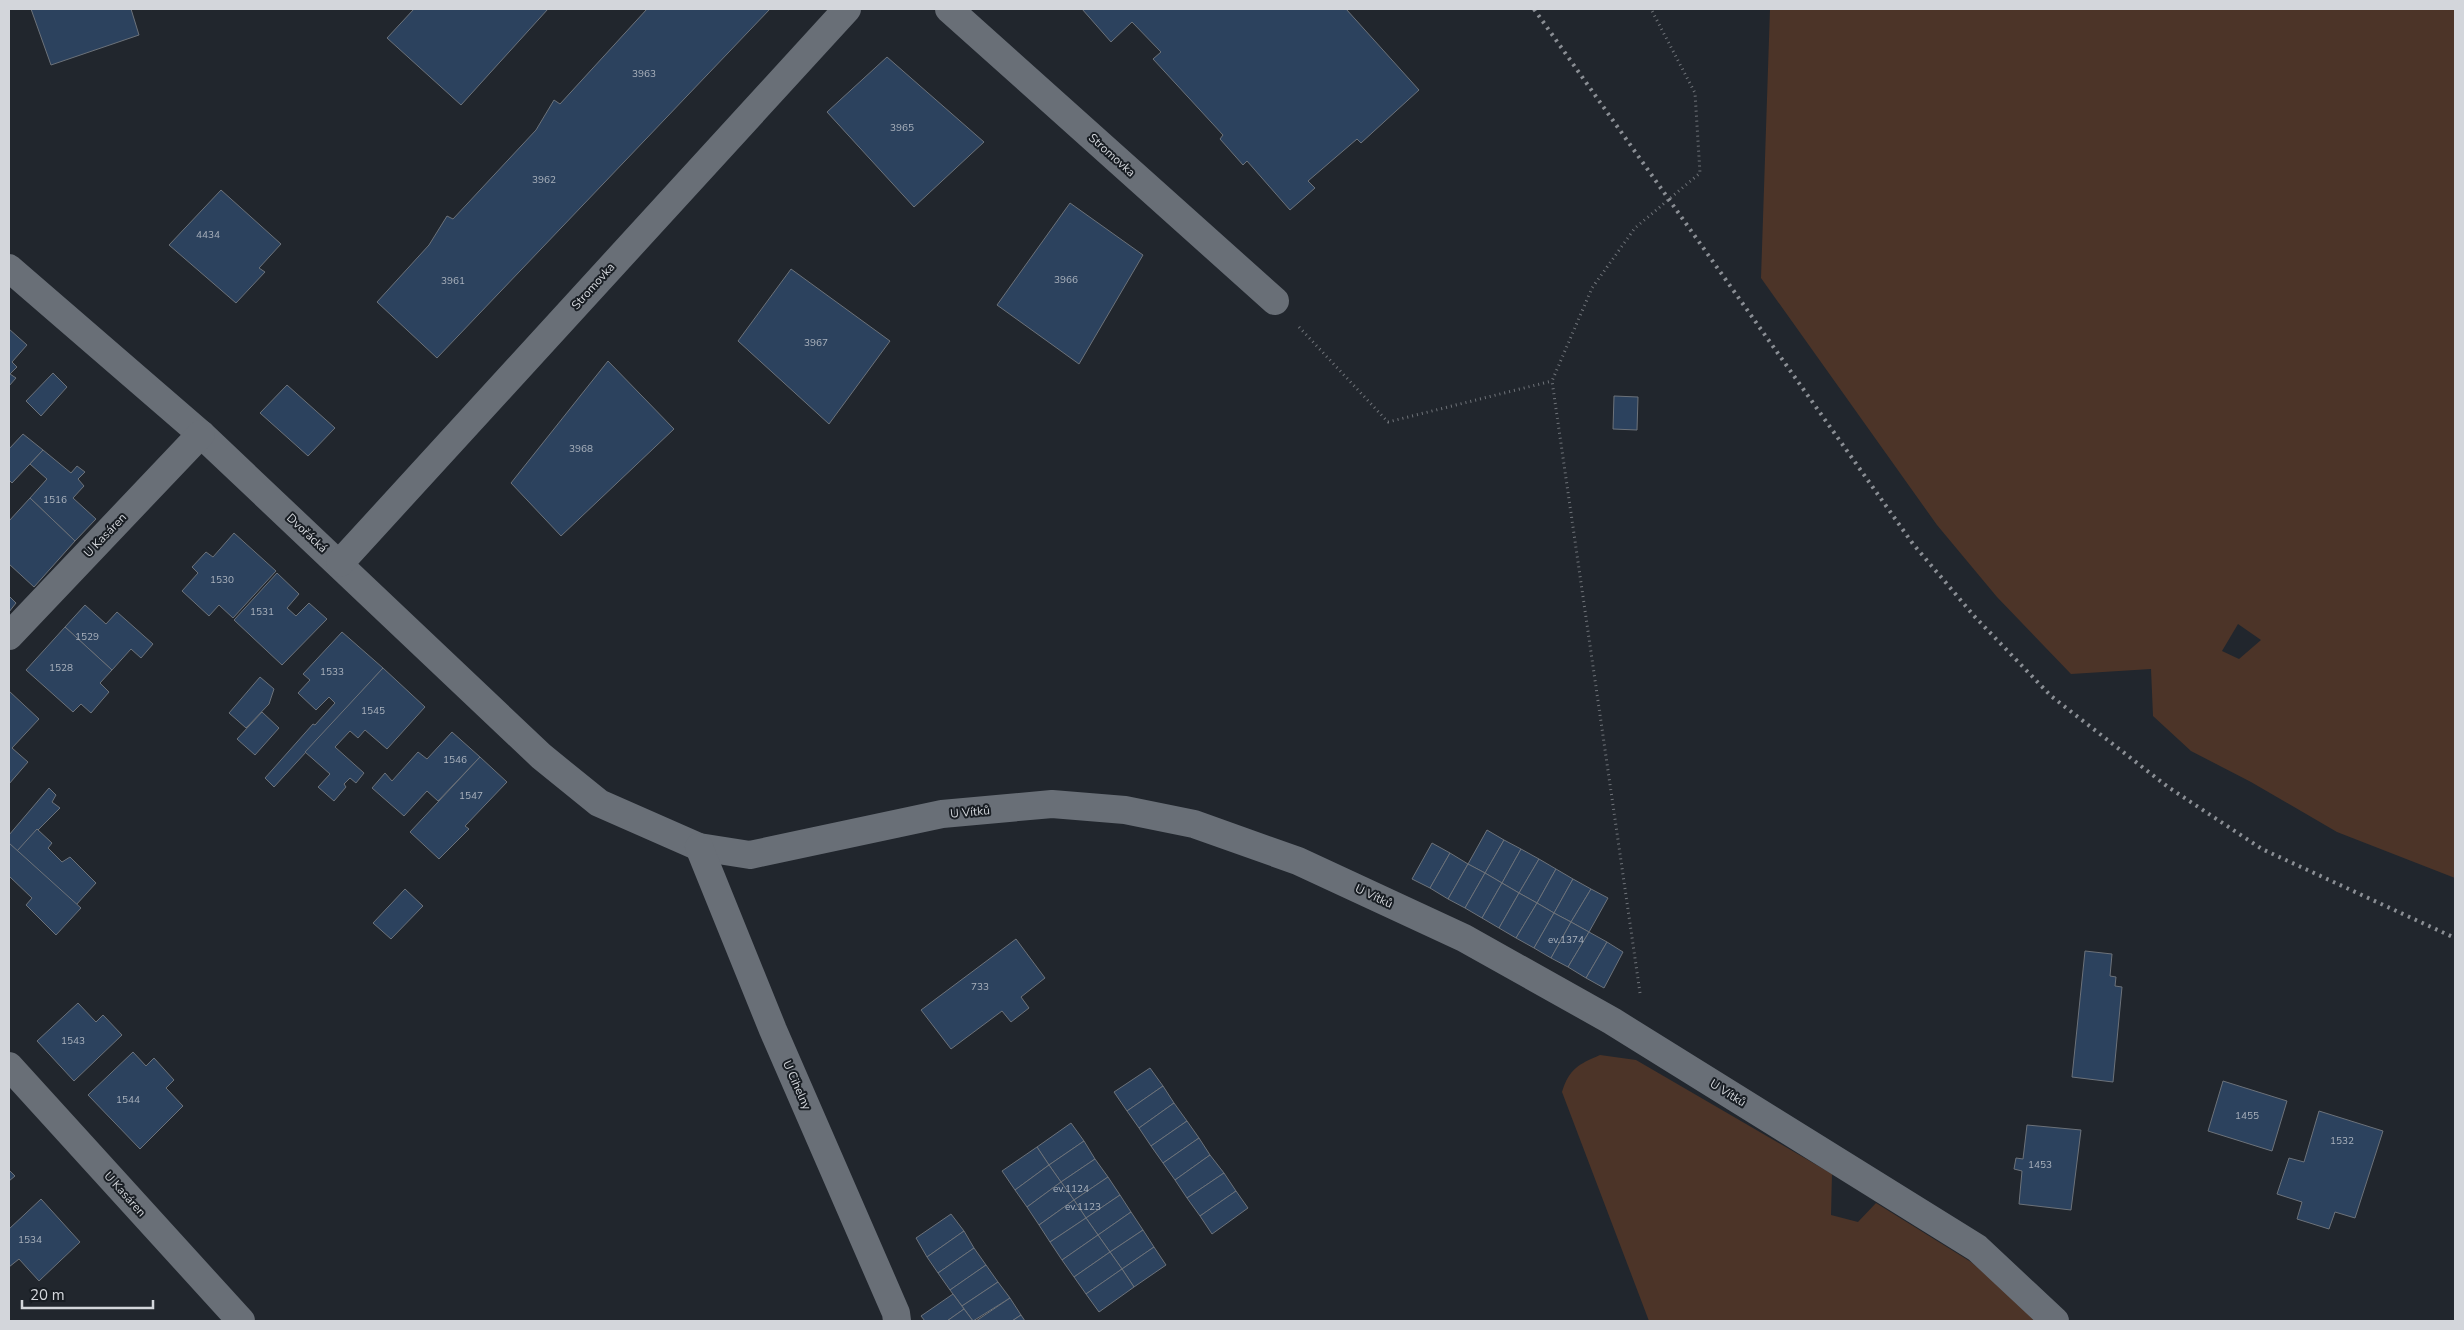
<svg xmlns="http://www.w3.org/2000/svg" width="2464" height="1330" font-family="'Nunito Sans',sans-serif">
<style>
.green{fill:#4c3428;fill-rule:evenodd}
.building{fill:#2c425e;stroke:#6c727a}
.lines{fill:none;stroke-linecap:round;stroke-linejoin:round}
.path{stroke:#70747a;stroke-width:3;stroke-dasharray:1 4;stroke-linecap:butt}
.minor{stroke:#696f77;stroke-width:28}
.rail{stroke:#8b8f95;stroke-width:4;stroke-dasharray:2.5 5;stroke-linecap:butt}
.labels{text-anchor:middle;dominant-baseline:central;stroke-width:4;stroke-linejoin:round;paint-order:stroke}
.number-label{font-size:10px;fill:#a9b1bc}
.street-label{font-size:12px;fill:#d3d6db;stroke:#181d23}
</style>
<rect width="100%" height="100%" fill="#21262d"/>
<g class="green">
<path d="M1770,9H2455V878L2337,832L2251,782L2191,751L2153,716L2151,669L2071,674L1997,597L1937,525L1761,278ZM2238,624L2261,640L2239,659L2222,651Z"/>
<path d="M1600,1055L1636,1060L1832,1174L1831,1215L1858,1222L1876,1203L1971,1262L2041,1321H1649L1562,1092C1569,1069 1579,1064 1600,1055Z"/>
</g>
<g class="building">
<path d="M31,9H131L139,35L51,65Z"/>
<path d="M414,9H548L461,105L387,38Z"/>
<path d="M647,9H770L437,358L377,302L429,245L447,216L453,219L536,130L554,100L560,104Z"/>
<path d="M1082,9H1346L1419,90L1361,143L1357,139L1308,181L1315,188L1290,210L1247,161L1243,165L1220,139L1223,135L1153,59L1161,52L1132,22L1111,42Z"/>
<path d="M887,57L984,142L914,207L827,112Z"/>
<path d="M221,190L281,244L259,268L265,272L236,303L169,245Z"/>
<path d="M1070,203L1143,255L1079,364L997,305Z"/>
<path d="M791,269L890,341L829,424L738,341Z"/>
<path d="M9,329L27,345L12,362L17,367L10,374L16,378L9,386Z"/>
<path d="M608,361L674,429L561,536L511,483Z"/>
<path d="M53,373L67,387L41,416L26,401Z"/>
<path d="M287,385L335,428L308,456L260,413Z"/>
<path d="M1614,396L1638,397L1637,430L1613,429Z"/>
<path d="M23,434L43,450L12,483L9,480V449Z"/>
<path d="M43,450L71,473L77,466L85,472L78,479L84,486L73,498L96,519L75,541L30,498L47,479L30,464Z"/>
<path d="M30,498L75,541L34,587L9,564V521Z"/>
<path d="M234,533L276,571L233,618L219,605L209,616L182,591L198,573L192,567L206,552L213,557Z"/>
<path d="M277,573L299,594L287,608L296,616L309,603L327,619L282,665L234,620Z"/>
<path d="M9,596L16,603L9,612Z"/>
<path d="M85,605L106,624L117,612L153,644L141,658L131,649L112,670L65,627Z"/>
<path d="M65,627L112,670L100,683L109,692L91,713L81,704L73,712L26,670Z"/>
<path d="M342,632L383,668L274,787L265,778L313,724L315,725L335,703L329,697L316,710L298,693L310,680L303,674Z"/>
<path d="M383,668L425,707L387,749L365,730L358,738L350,731L335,747L364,773L356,783L350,778L344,784L346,787L334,801L318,787L330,774L305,752Z"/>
<path d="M260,677L274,689L269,704L246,728L229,713Z"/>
<path d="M9,691L39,719L12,748L28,762L9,784Z"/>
<path d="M262,712L279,728L255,755L237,739Z"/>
<path d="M452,732L480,757L438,801L427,791L404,816L372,788L385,773L392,781L418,752L427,759Z"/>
<path d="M480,757L507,782L465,826L469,829L439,859L410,832Z"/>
<path d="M49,788L56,795L52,802L60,808L17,851L9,843V835Z"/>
<path d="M37,829L52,843L48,848L62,862L70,857L96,883L76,905L17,851Z"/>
<path d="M1487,830L1504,840L1485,873L1468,864Z"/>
<path d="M1504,840L1521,849L1502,883L1485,873Z"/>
<path d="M9,843L81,908L56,935L26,905L32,898L9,876Z"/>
<path d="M1432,843L1450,853L1430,888L1412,879Z"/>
<path d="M1521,849L1539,859L1519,893L1502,883Z"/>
<path d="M1450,853L1468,864L1448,899L1430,888Z"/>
<path d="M1539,859L1556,869L1537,903L1519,893Z"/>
<path d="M1468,864L1485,873L1465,908L1448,899Z"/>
<path d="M1556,869L1573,879L1554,913L1537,903Z"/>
<path d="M1485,873L1502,883L1482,918L1465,908Z"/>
<path d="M1573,879L1591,889L1571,922L1554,913Z"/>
<path d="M1502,883L1519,893L1499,928L1482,918Z"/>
<path d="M405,889L423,906L391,939L373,923Z"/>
<path d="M1591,889L1608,898L1589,932L1571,922Z"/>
<path d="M1519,893L1537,903L1516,938L1499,928Z"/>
<path d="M1537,903L1554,913L1534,948L1516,938Z"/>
<path d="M1554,913L1571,922L1551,958L1534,948Z"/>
<path d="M1571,922L1589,932L1568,967L1551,958Z"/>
<path d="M1589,932L1607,942L1586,978L1568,967Z"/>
<path d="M1016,939L1045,978L1021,997L1029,1008L1011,1022L1002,1011L951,1049L921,1010Z"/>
<path d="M1607,942L1623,952L1604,988L1586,978Z"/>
<path d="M2085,951L2112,954L2110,976L2116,977L2115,986L2122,987L2113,1082L2072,1077Z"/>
<path d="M78,1003L96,1022L103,1015L122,1035L74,1081L37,1041Z"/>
<path d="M133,1052L146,1066L154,1058L174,1080L166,1088L183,1106L140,1149L88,1095Z"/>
<path d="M1150,1068L1163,1086L1127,1111L1114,1092Z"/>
<path d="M2223,1081L2287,1101L2272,1151L2208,1131Z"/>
<path d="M1163,1086L1174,1103L1139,1128L1127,1111Z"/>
<path d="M1174,1103L1187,1121L1151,1146L1139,1128Z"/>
<path d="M2319,1111L2383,1131L2355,1218L2335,1212L2329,1229L2297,1219L2302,1202L2277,1194L2289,1158L2304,1162Z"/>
<path d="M1187,1121L1199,1138L1163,1163L1151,1146Z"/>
<path d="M1071,1123L1084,1141L1049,1165L1037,1147Z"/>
<path d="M2027,1125L2081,1130L2071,1210L2019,1204L2022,1171L2014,1169L2016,1158L2023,1159Z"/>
<path d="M1199,1138L1210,1155L1175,1180L1163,1163Z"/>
<path d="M1084,1141L1095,1159L1061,1182L1049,1165Z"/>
<path d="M1037,1147L1049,1165L1015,1190L1002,1171Z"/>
<path d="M1210,1155L1224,1173L1187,1198L1175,1180Z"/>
<path d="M1095,1159L1108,1177L1074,1200L1061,1182Z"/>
<path d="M1049,1165L1061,1182L1027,1207L1015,1190Z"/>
<path d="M9,1170L15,1176L9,1181Z"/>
<path d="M1224,1173L1236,1191L1200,1216L1187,1198Z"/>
<path d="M1108,1177L1120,1195L1086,1218L1074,1200Z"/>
<path d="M1061,1182L1074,1200L1039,1225L1027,1207Z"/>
<path d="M1236,1191L1248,1208L1212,1234L1200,1216Z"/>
<path d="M1120,1195L1131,1212L1098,1235L1086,1218Z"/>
<path d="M41,1199L80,1242L39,1281L19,1259L9,1267V1229Z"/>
<path d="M1074,1200L1086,1218L1050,1242L1039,1225Z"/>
<path d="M1131,1212L1143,1230L1110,1252L1098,1235Z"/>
<path d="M951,1214L964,1231L927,1257L916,1238Z"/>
<path d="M1086,1218L1098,1235L1062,1260L1050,1242Z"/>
<path d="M1143,1230L1154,1247L1122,1269L1110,1252Z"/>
<path d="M964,1231L974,1248L938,1273L927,1257Z"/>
<path d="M1098,1235L1110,1252L1074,1277L1062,1260Z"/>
<path d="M1154,1247L1166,1265L1134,1287L1122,1269Z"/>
<path d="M974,1248L986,1265L950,1290L938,1273Z"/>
<path d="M1110,1252L1122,1269L1086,1294L1074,1277Z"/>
<path d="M986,1265L998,1282L962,1306L950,1290Z"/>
<path d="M1122,1269L1134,1287L1099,1312L1086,1294Z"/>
<path d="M998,1282L1010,1298L973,1321L962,1306Z"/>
<path d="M953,1294L964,1309L947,1321H925L921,1316Z"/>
<path d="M1010,1298L1021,1315L1012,1321H976Z"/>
<path d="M964,1309L973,1321H947Z"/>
<path d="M1021,1315L1025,1321H1012Z"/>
</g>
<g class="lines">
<g class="path">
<path d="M1299,327L1388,422L1552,381"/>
<path d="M1640,993L1552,381L1592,288L1635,228L1700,173L1695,93L1651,9"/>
</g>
<g class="minor">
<path d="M949,9L1275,301"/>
<path d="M9,268L201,434L541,756L599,803L699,847L750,855L942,814L1052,804L1125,810L1194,824L1298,861L1464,938L1612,1021L1977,1248L2055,1321"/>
<path d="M340,563L847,9"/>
<path d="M9,636L201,434"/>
<path d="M699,847L773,1030L896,1313L897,1321"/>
<path d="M9,1066L241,1321"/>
</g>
<path class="rail" d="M1534,9L1913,544L1975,617L2051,696L2168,787L2262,849L2455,938"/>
</g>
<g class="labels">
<g class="number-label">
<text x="644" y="74">3963</text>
<text x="902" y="128">3965</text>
<text x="544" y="180">3962</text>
<text x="208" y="235">4434</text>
<text x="1066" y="280">3966</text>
<text x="453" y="281">3961</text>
<text x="816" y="343">3967</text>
<text x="581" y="449">3968</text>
<text x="55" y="500">1516</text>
<text x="222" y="580">1530</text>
<text x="262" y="612">1531</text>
<text x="87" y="637">1529</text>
<text x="61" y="668">1528</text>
<text x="332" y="672">1533</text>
<text x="373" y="711">1545</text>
<text x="455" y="760">1546</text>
<text x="471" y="796">1547</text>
<text x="1566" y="940">ev.1374</text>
<text x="980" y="987">733</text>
<text x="73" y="1041">1543</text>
<text x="128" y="1100">1544</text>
<text x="2247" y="1116">1455</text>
<text x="2342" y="1141">1532</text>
<text x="2040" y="1165">1453</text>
<text x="1071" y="1189">ev.1124</text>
<text x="1083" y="1207">ev.1123</text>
<text x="30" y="1240">1534</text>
</g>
<g class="street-label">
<text transform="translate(1112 155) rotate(42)">Stromovka</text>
<text transform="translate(593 286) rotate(-48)">Stromovka</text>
<text transform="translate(307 533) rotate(43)">Dvořácká</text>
<text transform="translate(105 535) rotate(-46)">U Kasáren</text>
<text transform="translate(970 812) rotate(-5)">U Vítků</text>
<text transform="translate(1374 896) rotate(25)">U Vítků</text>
<text transform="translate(797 1085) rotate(66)">U Cihelny</text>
<text transform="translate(1728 1093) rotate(32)">U Vítků</text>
<text transform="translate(125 1194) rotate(48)">U Kasáren</text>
</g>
</g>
<rect width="2464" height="1330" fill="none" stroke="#d3d6db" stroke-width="20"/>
<path d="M22 1300v8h131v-8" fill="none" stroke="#d3d6db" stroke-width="2.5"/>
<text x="30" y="1300" font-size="15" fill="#d3d6db" stroke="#181d23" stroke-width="4" paint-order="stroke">20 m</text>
</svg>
